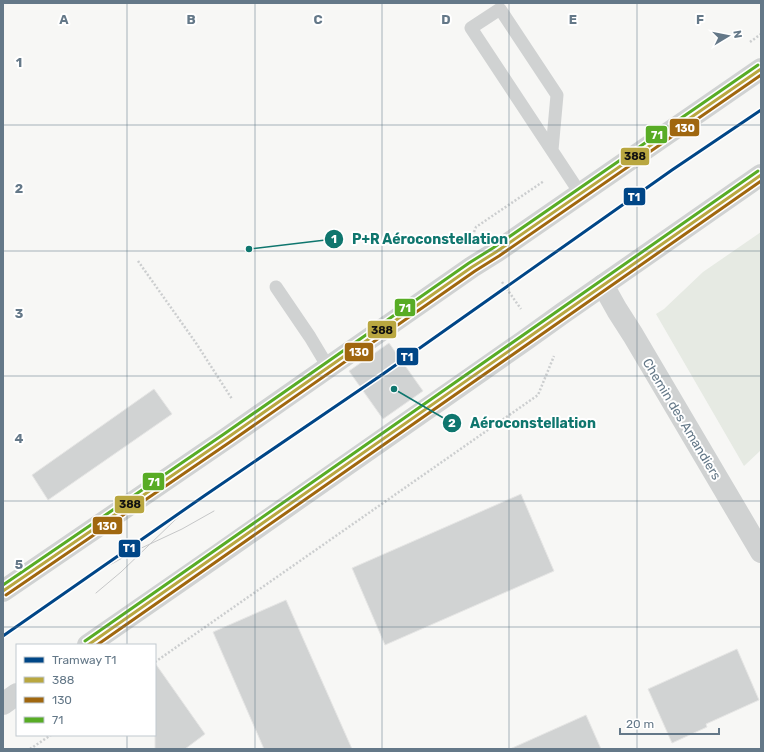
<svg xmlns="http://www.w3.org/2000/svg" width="764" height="752" font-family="Rubik,sans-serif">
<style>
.green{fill:#e6eae3}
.building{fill:#d1d3d3;stroke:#e6e6e5}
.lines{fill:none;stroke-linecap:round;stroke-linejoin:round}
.path{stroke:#cccecf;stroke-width:2.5;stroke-dasharray:2 2;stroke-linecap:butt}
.service{stroke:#d0d2d2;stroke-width:13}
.minor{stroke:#d0d2d2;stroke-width:22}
.tram{stroke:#c6c7c8;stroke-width:1}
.bus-1-casing{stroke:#fff;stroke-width:6}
.bus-2-casing{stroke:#fff;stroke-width:6}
.bus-3-casing{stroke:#fff;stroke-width:6}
.bus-1{stroke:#b9a740;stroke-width:3}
.bus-2{stroke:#a0670f;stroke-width:3}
.bus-3{stroke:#58ac25;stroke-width:3}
.tram-1-casing{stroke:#fff;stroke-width:6}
.tram-1{stroke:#004687;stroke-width:3}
.grid{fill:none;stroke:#647888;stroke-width:1;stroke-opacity:0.55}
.labels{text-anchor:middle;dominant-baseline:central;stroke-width:4;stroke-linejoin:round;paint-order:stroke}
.street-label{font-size:13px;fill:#647888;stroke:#fff}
.grid-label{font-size:13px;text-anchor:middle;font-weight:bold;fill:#647888;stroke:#fff;stroke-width:4;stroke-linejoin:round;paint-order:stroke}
.leader{fill:none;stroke:#0f766e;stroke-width:1.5}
.callout-dot{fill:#0f766e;stroke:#fff;stroke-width:1.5}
.mark-label{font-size:12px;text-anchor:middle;font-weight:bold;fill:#fff}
.callout-label{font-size:14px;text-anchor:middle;font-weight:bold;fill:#0f766e;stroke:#fff;stroke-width:4;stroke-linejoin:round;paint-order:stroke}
.line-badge{stroke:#fff;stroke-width:1.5}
.badge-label{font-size:11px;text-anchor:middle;font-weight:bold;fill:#fff}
.pale-badge-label{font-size:11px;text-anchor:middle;font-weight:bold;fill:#111}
</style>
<rect width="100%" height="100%" fill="#f7f7f5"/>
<path class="green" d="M761,232V450L744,466L656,314L664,309L703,272Z"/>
<g class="building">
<path d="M389,343L423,391L383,419L349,371Z"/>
<path d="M154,389L172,414L48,500L32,475Z"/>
<path d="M521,494L554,571L385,645L352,568Z"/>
<path d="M286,600L352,749H264L213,632Z"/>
<path d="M737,649L759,700L706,724L707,727L672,743L648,689Z"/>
<path d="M155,663L205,734L185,749H155Z"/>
<path d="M586,715L601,749H510Z"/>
</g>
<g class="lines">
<g class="path">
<path d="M750,42L761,34"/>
<path d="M474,232L476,227L544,181"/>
<path d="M138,261L196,343L232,399"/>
<path d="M502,282L521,309"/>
<path d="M155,662L538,395L554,356"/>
<path d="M30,749L51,735"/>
</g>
<g class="service">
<path d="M552,150L557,95L500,9L471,28L580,193"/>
<path d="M276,287L310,337L328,367"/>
</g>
<g class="minor">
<path d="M603,285L617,310L633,335L761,552"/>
<path d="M3,591L227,438L472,267L496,252L761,69"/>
<path d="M88,645L218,555L305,494L524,341L563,313L761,175"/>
<path d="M3,704L17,694"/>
</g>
<g class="tram">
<path d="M86,578L135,551L182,529L214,511"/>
<path d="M96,593L121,572L175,520L204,496"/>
</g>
<defs>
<g id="bus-1">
<path d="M3,591L227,438L472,267L496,252L761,69"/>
<path d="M88,645L761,175"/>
</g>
<g id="bus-2">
<path d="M6,595L230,442L475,271L499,256L761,75"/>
<path d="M97,645L761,181"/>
</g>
<g id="bus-3">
<path d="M3,585L224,434L469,263L493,248L758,65"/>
<path d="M85,641L758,171"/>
</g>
</defs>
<use href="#bus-1" class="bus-1-casing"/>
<use href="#bus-2" class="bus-2-casing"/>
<use href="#bus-3" class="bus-3-casing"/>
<use href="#bus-1" class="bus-1"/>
<use href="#bus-2" class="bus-2"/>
<use href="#bus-3" class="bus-3"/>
<defs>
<path id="tram-1" d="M3,636L204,496L383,374L672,170L761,110"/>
</defs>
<use href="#tram-1" class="tram-1-casing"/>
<use href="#tram-1" class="tram-1"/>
</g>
<path class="grid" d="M127,3V645M255,3V749M382,3V749M509,3V749M637,3V749M3,125H761M3,251H761M3,376H761M3,501H761M3,627H761M127,735V749"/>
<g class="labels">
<g class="street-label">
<text transform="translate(682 419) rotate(59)">Chemin des Amandiers</text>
</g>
</g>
<g class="grid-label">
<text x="64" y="24">A</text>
<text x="191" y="24">B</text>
<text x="318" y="24">C</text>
<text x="446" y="24">D</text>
<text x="573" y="24">E</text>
<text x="700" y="24">F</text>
<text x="19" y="67">1</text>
<text x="19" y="193">2</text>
<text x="19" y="318">3</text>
<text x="19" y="443">4</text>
<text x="19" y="569">5</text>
</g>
<path class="leader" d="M249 249L334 239M394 389L452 423"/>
<g class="callout-dot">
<circle cx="249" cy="249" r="4"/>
<circle cx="394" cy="389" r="4"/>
<circle cx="334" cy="239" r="10"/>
<circle cx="452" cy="423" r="10"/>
</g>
<g class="mark-label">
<text x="334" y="243">1</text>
<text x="452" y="427">2</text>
</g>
<g class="callout-label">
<text x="430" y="244">P+R Aéroconstellation</text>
<text x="533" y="428">Aéroconstellation</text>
</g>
<g class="line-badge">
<rect x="669" y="118" width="31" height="19" rx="4" fill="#a0670f"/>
<rect x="645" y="125" width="23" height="19" rx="4" fill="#58ac25"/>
<rect x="620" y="147" width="30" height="19" rx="4" fill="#b9a740"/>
<rect x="623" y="187" width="23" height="19" rx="4" fill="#004687"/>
<rect x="394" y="298" width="22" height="19" rx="4" fill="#58ac25"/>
<rect x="367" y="320" width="30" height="19" rx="4" fill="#b9a740"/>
<rect x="344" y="342" width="30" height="20" rx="4" fill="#a0670f"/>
<rect x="396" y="347" width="23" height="19" rx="4" fill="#004687"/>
<rect x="142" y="472" width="23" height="19" rx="4" fill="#58ac25"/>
<rect x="114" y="495" width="31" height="19" rx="4" fill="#b9a740"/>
<rect x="92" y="516" width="31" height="19" rx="4" fill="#a0670f"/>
<rect x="118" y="539" width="23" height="19" rx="4" fill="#004687"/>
</g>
<g class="badge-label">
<text x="685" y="132">130</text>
<text x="657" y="139">71</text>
<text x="634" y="201">T1</text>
<text x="405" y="312">71</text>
<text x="359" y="356">130</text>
<text x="407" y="361">T1</text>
<text x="154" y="486">71</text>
<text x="107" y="530">130</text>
<text x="129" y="552">T1</text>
</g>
<g class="pale-badge-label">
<text x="635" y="160">388</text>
<text x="382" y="334">388</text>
<text x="130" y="508">388</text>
</g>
<rect width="764" height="752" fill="none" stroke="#647888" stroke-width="8"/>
<rect x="16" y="644" width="140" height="92" fill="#ffffff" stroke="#c1c9cf"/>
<rect x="24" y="657" width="20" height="6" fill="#004687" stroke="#c1c9cf"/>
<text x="52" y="664" font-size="12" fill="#647888">Tramway T1</text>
<rect x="24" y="677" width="20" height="6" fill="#b9a740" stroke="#c1c9cf"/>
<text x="52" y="684" font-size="12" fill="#647888">388</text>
<rect x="24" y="697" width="20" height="6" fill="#a0670f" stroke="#c1c9cf"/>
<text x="52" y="704" font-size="12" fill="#647888">130</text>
<rect x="24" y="717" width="20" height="6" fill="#58ac25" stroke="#c1c9cf"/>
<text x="52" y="724" font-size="12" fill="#647888">71</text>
<g transform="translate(728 36) rotate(80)" stroke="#ffffff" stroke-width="3" paint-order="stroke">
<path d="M0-3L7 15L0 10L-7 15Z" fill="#647888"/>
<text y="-6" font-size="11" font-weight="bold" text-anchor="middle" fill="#647888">N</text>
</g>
<path d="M620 728v6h99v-6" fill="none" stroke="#647888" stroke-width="2"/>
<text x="626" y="728" font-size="12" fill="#647888" stroke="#ffffff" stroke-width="3" paint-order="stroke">20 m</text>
</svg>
